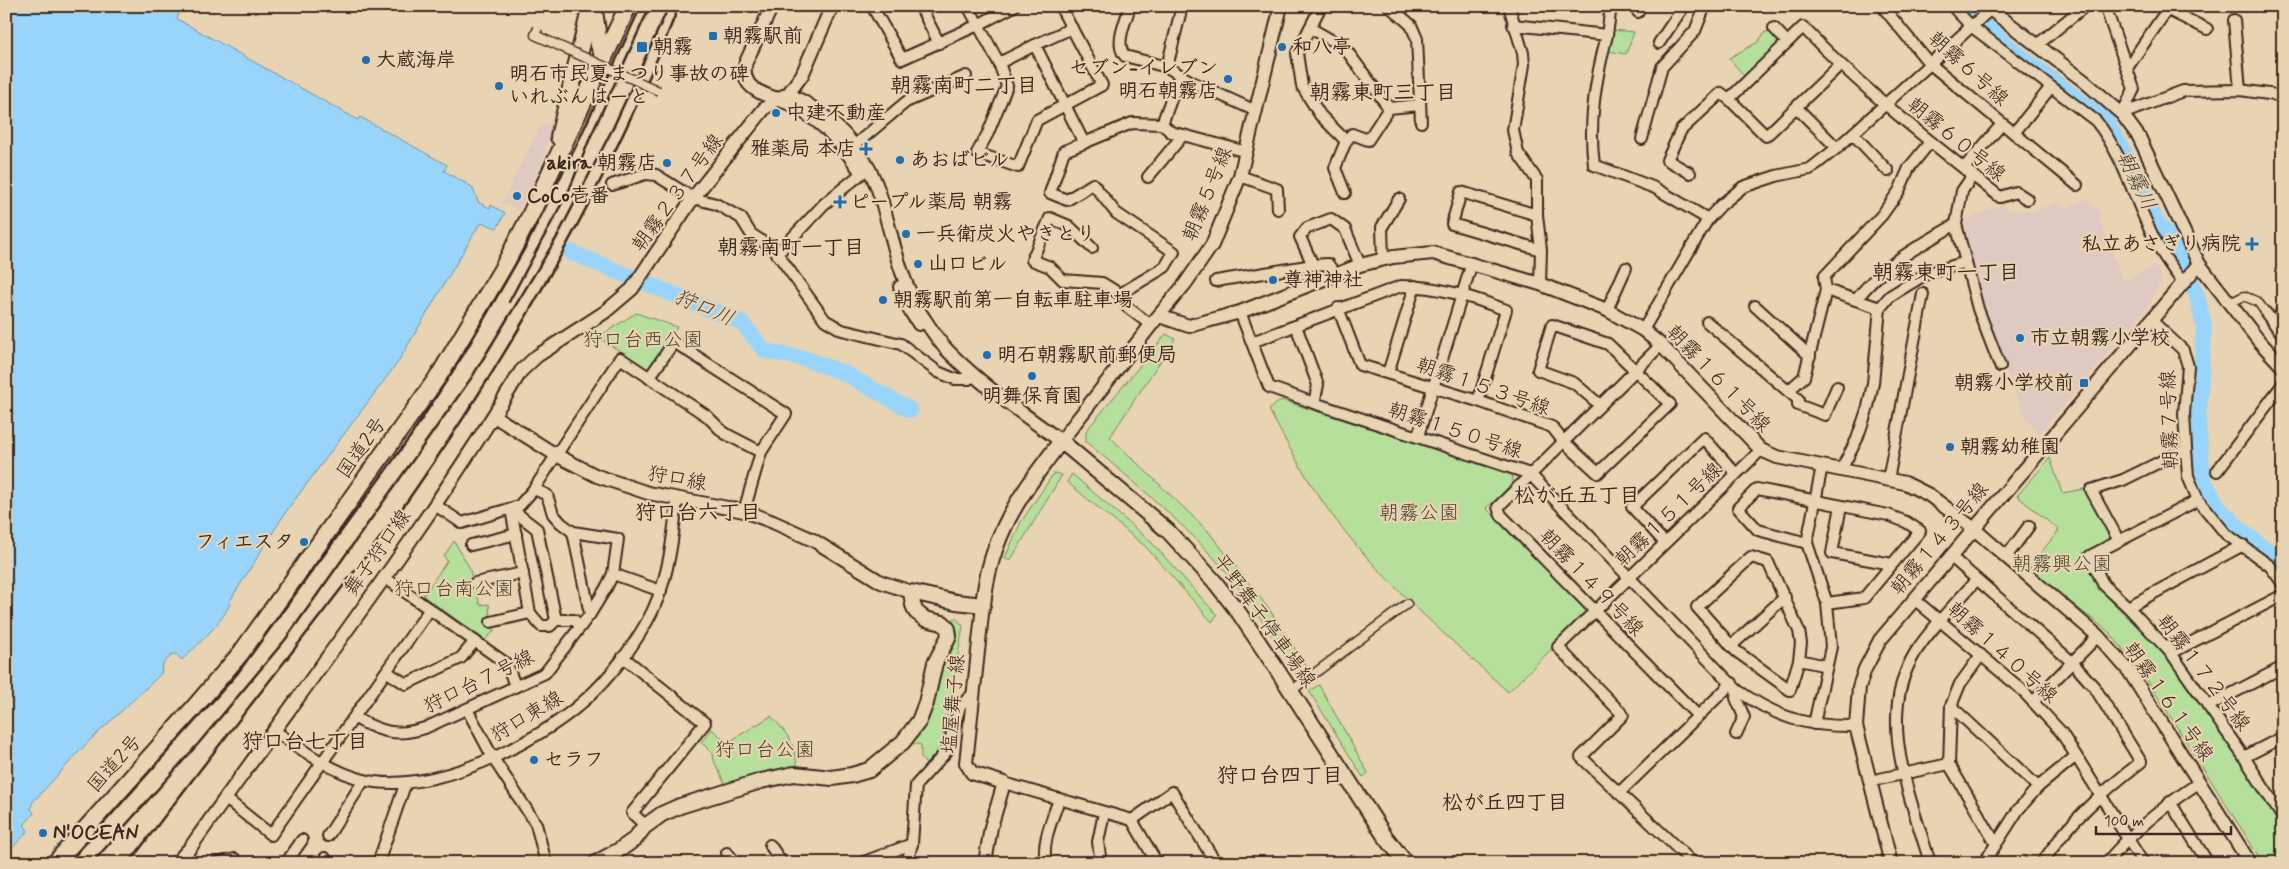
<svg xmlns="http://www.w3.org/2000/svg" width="2289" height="869" font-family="Mynerve,'Klee One',sans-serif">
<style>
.built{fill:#dfcac2}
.green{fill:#b5df9b;stroke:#78845c}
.water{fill:#99d5fa;stroke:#7391a2}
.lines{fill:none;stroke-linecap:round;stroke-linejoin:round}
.river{stroke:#99d5fa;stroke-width:16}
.pedestrian-casing{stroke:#3b2a1e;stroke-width:11}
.minor-casing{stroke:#3b2a1e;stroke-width:14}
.tertiary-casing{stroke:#3b2a1e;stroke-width:16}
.secondary-casing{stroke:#3b2a1e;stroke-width:18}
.trunk-casing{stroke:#3b2a1e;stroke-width:20}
.pedestrian{stroke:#e8d3b2;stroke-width:8}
.minor{stroke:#e8d3b2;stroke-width:10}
.tertiary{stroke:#e8d3b2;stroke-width:12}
.secondary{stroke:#e8d3b2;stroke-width:14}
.trunk{stroke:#e8d3b2;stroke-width:16}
.rail{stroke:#3b2a1e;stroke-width:2.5}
.pedestrian-bridge-casing{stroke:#3b2a1e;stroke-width:11;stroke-linecap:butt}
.pedestrian-bridge{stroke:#e8d3b2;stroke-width:8}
.poi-dot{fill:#1f6fb2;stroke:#e8d3b2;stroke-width:2}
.labels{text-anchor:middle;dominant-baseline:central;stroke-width:4.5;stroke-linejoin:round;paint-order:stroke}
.poi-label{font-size:20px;font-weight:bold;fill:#3b2a1e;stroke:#e8d3b2;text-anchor:start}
.street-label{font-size:20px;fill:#3b2a1e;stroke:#e8d3b2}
.park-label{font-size:20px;fill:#4d4531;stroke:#e8d3b2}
.neighbourhood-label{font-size:21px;font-weight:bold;fill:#3b2a1e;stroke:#e8d3b2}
.water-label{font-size:21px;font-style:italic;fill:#49443f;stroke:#e8d3b2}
</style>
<rect width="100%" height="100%" fill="#e8d3b2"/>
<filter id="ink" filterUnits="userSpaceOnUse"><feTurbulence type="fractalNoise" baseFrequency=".02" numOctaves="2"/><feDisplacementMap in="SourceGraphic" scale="10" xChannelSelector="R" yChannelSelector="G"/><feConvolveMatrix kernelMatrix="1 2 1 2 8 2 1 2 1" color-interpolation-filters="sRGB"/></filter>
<g filter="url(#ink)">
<g class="built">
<path d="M542,123L552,126L542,162L519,210L502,202Z"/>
<path d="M2086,198L2101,213L2099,217L2123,281L2155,266L2162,277L2150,304L2039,434L2025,416L1981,310L1970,264L1971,258L1962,222L2002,205L2010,211H2032L2060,202L2065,208Z"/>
</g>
<g class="green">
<path d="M1613,30L1634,32L1626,54L1608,51Z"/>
<path d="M1770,31L1781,42L1745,77L1729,58L1758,42L1765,32Z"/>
<path d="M636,313L677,327L652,368L648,369L596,336L603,334Z"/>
<path d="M1166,334L1175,339L1110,437L1208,531L1269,609L1309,670L1300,678C1273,637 1246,594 1213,557C1174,515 1131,479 1086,442V431Z"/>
<path d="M1281,400L1512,473L1513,485L1486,508L1585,609V616L1508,692C1450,638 1387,586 1338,523C1311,488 1290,449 1269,410Z"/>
<path d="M2050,458L2062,493L2084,489L2111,537L2083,553L2101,591L2149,638L2194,691L2283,830V863H2263L2146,678L2109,632L2028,569L2059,530L2017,496Z"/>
<path d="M1054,473L1062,475L1010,561L1005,558L1021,522Z"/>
<path d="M1072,474L1151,542L1217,615L1212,622L1146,547L1067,482Z"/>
<path d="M454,541L469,567L480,605L489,604L490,617L494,631L485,640L423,596L447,561L444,556Z"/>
<path d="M956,618L963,626L942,745L927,765L921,758V745L910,743C935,715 929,705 939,673C946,652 966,645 951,620Z"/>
<path d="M1319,685L1368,773L1363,777L1309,691Z"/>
<path d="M771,716C789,735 794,743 798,770L727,788L714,761L713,754L701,742L712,729L727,743Z"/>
</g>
<path class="water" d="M6,6H168L179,13L177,19L358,120L360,117L447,165L444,171L472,187L479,203L490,208L491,205L505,213L497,228L483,223L479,225L398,362L287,510L231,599C228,618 196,646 182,660L176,654L172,655L162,665L161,674L87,743L32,803L31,809L34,813L24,825L28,831L6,854Z"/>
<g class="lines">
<g class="river">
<path d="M1962,6L2013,50L2106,121L2127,158L2158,225L2167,234L2180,255L2198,299L2204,327L2198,425L2203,479L2220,509L2243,532L2283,562"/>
<path d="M570,252L741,322L765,351L806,359L844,373L910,410"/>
</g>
<defs>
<g id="pedestrian">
<path d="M2230,303L2244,296L2258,302L2266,313"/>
<path d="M1291,691L1407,604"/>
</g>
<g id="minor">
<path d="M872,6L902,59L978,25L1014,6"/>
<path d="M920,6L939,43"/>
<path d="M968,6L999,63L1035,45L1084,143L1064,151L1050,193L1067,200L1093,184L1116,213L1174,252L1165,267L1120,294L1127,307L1151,325"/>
<path d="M1130,6C1126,21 1114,44 1125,56L1167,67L1190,81L1256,111"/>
<path d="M1321,6L1297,53L1302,86L1320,115L1346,141L1335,168L1345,193"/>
<path d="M1389,6L1411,25L1417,39L1421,122"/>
<path d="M1509,6L1523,53L1524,65L1513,130L1518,153L1537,180V215"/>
<path d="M1882,6L1929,63L2077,185"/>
<path d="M1952,6L1971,26L2096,121C2125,157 2135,204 2157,244C2164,258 2174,270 2183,283"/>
<path d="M2105,6L2134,89L2122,114"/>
<path d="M2160,6L2207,29"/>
<path d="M1638,12L1639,6"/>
<path d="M2234,20L2240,90"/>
<path d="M1513,25L1607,35C1596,78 1588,121 1594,165L1655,188L1708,219"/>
<path d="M1310,28L1344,47L1389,108"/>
<path d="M1774,28L1787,42"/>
<path d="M1607,35L1611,6"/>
<path d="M1659,43L1684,6"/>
<path d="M1035,45L1072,28"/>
<path d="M2037,45L2085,6"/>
<path d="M999,63L1007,86L988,133L977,153L1018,167L1037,120L1102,85L1060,6"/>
<path d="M1840,65L1766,136L1729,99L1803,27C1863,90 1932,143 2000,197L2016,192L2027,199"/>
<path d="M1167,67L1182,6"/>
<path d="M2127,68L2167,10"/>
<path d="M1797,108L1837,148"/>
<path d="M2122,114L2183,91L2240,90L2283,96"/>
<path d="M1162,124L1171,132L1183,135"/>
<path d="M2014,133L2051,87"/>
<path d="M1853,134L1888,171"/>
<path d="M1642,139L1662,67L1695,31L1705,6"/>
<path d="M1346,141L1352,134L1368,140L1389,108L1420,105"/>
<path d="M1084,143L1132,123L1162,124L1180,75"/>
<path d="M850,149L906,102L966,76"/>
<path d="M1964,168L2002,124"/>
<path d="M1690,173L1667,160L1681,130L1721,93L1729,99"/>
<path d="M1973,175L1962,191L1956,224L1978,309L2000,366"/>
<path d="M1240,176L1277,189L1278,209"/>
<path d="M1148,177L1183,135L1247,152"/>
<path d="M612,185L645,174L656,175L693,198L716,204L741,218L751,234L774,249L825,320L842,330L901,344L938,372L955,379H969"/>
<path d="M1092,248L1069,226L1050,218L1032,260L1050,267L1063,280L1102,283L1120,294"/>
<path d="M777,254L824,204L867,169"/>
<path d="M1383,259L1382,227L1399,199"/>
<path d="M1313,265L1300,237L1307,228L1331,219L1345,229L1360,265"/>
<path d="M1216,281L1313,265L1328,264L1336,275"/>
<path d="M1540,284L1541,250L1537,215L1461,192L1452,224L1541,250"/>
<path d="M1826,290L1880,308"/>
<path d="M1856,300C1883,264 1918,247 1956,224"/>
<path d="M1755,306L1810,356"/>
<path d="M1338,308L1360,365L1478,401L1552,427L1563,441L1598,473L1670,404L1608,344L1552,325L1538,370L1574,383L1600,405"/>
<path d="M1607,310L1626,268"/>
<path d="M1240,312L1269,387L1314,403L1530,474L1737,690C1778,718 1806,727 1856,726"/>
<path d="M2266,313L2283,335"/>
<path d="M2152,321L2183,350L2188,366L2184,414L2186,449L2188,476L2198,500L2226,534L2270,566L2283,584"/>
<path d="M1707,322L1788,391L1804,377L1826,290L1824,277L1882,215L1899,191L1909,168L1930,142"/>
<path d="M1296,326L1318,385L1314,403"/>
<path d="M2276,326L2283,307"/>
<path d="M1643,330L1708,219L1721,205L1743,187L1776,176L1810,169L1837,148L1994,6"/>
<path d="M1252,342L1401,286C1438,286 1472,297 1506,310L1478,401"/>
<path d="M1661,345L1498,507L1501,515L1698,716"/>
<path d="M1388,373L1415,286"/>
<path d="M649,378L674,342L786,414L761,452L744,511"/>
<path d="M1788,391L1798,399V405L1825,415L1837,387"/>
<path d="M1418,436L1472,263"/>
<path d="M1841,470L1857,439L1868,407L1873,383L1880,308L1890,296L1926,274L1966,262"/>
<path d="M2217,471L2283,384"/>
<path d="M1888,480L1923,294"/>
<path d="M534,489L547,495L553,514L561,523L573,532"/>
<path d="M2198,500L2090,556L2103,584L2128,607L2171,653L2244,757L2283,818"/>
<path d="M435,505L462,523L519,506L534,489L620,358L707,416L724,433L761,452"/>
<path d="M1841,506L1832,553L1892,564"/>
<path d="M511,509L537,529L556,620H574L581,626"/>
<path d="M511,509L530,613L541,626H550L556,620"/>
<path d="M573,532L590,614"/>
<path d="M2119,541L2091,490L2123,480L2186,449"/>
<path d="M1664,542L1632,507L1704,438L1736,474"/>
<path d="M1807,543L1758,530L1738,508L1757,489L1888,515L1906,522L1920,531L1864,598L1827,603"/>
<path d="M471,545L516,534"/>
<path d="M1950,556L2072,662L2095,688L2141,762C2102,792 2070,821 2042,863"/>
<path d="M2006,557L2029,526"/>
<path d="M613,574L661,591"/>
<path d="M384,577L507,664L515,686"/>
<path d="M475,583L523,573"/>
<path d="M1914,599L2020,688L2061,732L2143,863"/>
<path d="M2128,607L2243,545"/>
<path d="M491,622L530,613"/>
<path d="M1731,646L1785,597"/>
<path d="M2171,653L2283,595"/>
<path d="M1981,655L1960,684L1951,706L1949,764L1996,844"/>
<path d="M623,657L705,723L632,813L646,826"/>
<path d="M1799,660L1801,643L1799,631L1768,562L1751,557L1697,607L1736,651L1790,690L1799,660L1827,666"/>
<path d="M387,672L406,684L461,658L475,641"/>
<path d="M2034,701L2098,636"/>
<path d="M1951,706L2038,787"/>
<path d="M2208,706L2283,667"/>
<path d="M467,709L493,758L536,824L546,863"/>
<path d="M355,718C381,732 396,737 425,728L545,673L590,614L606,588L613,574L618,539L573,532"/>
<path d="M1814,724L1831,647L1827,603L1807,543L1822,466"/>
<path d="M275,731C302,750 332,772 364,780C431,796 537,744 585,700C611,677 638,641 653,610C669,575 673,538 677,500"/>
<path d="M1736,734L1744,717L1736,698L1737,690"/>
<path d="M2244,757L2283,737"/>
<path d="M1870,781L1949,764"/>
<path d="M1004,783L1132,820L1157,863"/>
<path d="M1619,793L1732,683"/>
<path d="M225,798L271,835L430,609"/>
<path d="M2170,802L2208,863"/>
<path d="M1132,820L1172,792L1216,863"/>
<path d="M328,836L364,780"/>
<path d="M770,845L782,863"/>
<path d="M727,853L736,863"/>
<path d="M216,863L235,859V863"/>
<path d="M286,863L302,840"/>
<path d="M321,863L325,858"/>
<path d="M378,863L406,782"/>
<path d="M861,863L912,844"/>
<path d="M907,863L912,844L916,785L947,751L960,706L973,694"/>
<path d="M1046,863C1041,843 1053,818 1059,799"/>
<path d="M1101,863L1098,842L1104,813"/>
<path d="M1693,863L1581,757L1623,715L1558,647L1761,450"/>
<path d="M1930,863C1911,797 1875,718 1915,653C1931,627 1956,604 1976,580"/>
<path d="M1984,863L2018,810L2038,787L2076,756"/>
<path d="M2106,863C2133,831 2165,805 2200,782"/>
</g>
<g id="tertiary">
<path d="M772,6L746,62C744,69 744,77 749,84C758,95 777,98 790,104C823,122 838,138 859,169"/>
<path d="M1986,6L2084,81L2122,114L2139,137L2199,264L2259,341L2283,367"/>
<path d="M788,94C830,113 864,148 879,192C892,233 898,276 921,314C929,326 938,341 948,351C979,383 1024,415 1061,441L1151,325L1185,284L1212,245L1240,176L1281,6"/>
<path d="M788,94L802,75L832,6"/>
<path d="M900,287L909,309L919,324"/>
<path d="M1159,316L1189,326L1240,312L1360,265L1393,257L1433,253L1540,284L1607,310L1643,330L1661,345L1761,450L1777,457L1905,483L1929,495L1973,528L2069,611L2098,636L2129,671L2250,863"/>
<path d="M494,416L556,455L597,476L648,493L744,511L773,522L813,540L881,582L911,592"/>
<path d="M983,605L966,763L972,773L1004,783L991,827L985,863"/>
<path d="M176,863L190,848C301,690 421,537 521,371L537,356L605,312L632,289L693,198L764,109L777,99L788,94"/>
<path d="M1891,863L1856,726L1859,687L1865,669L1880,640L2199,264"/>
</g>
<path id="secondary" d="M596,863L618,851L635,839L644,827L662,814L680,806L761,781L794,774L832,778L852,775L869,770L903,742L919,721L926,703L935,663L949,636L948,629L943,623L925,619L916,612L913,605L911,592L956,602L983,605C990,535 1020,495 1061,441L1168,531L1214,581L1239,613L1274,665L1384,835L1406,863"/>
<g id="trunk">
<path d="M594,11L599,45L604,57"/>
<path d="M559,137L591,6"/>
<path d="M55,863L192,710L241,653L440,374L504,266L530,216L628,6"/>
</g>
</defs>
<use href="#pedestrian" class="pedestrian-casing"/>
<use href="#minor" class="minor-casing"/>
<use href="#tertiary" class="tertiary-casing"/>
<use href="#secondary" class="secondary-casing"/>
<use href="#trunk" class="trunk-casing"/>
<use href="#pedestrian" class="pedestrian"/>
<use href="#minor" class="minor"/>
<use href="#tertiary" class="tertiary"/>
<use href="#secondary" class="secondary"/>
<use href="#trunk" class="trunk"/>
<g class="rail">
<path d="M509,302L570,188L590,138L650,6"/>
<path d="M68,863L237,674L410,437L465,352L526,246L576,146L641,6"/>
<path d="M92,863L198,744L285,640L472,377L557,237L613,128L669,6"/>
<path d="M129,863C195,775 263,690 330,603C356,569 383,535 408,500C515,347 610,180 679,6"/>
</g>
<defs>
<path id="pedestrian-bridge" d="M538,28L535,35L659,91"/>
</defs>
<use href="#pedestrian-bridge" class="pedestrian-bridge-casing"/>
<use href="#pedestrian-bridge" class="pedestrian-bridge"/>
</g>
</g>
<g class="poi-dot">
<rect x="708" y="31" width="10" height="10" rx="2.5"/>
<rect x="636" y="41" width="12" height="12" rx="2.5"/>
<circle cx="1282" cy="47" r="5"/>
<circle cx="366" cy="60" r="5"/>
<circle cx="1228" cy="79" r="5"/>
<circle cx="499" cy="86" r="5"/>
<circle cx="776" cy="113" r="5"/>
<path d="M863.5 141.5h5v5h5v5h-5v5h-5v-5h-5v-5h5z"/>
<circle cx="900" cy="160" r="5"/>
<circle cx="667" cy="163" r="5"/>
<circle cx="517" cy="196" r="5"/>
<path d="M837.5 194.5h5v5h5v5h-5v5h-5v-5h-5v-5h5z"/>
<circle cx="906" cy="234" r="5"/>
<path d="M2249.5 236.5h5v5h5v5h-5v5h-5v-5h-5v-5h5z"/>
<circle cx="918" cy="264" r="5"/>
<circle cx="1273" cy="280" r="5"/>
<circle cx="883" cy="300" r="5"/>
<circle cx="2020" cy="338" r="5"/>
<circle cx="987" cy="355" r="5"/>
<circle cx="1032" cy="376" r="5"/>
<rect x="2079" y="378" width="10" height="10" rx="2.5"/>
<circle cx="1950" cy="447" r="5"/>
<circle cx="304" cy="542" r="5"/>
<circle cx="534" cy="760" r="5"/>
<circle cx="43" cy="833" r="5"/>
</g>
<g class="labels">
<g class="poi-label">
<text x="723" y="36">朝霧駅前</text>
<text x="653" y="47">朝霧</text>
<text x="1292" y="47">和八亭</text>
<text x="376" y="60">大蔵海岸</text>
<text x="1218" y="68" text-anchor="end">セブン-イレブン<tspan x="1218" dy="23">明石朝霧店</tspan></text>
<text x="509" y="74">明石市民夏まつり事故の碑<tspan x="509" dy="23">いれぶんはーと</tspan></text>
<text x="786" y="113">中建不動産</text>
<text x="856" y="149" text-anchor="end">雅薬局 本店</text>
<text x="910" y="160">あおばビル</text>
<text x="657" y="163" text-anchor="end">akira 朝霧店</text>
<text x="527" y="196">CoCo壱番</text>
<text x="850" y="202">ピープル薬局 朝霧</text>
<text x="916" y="234">一兵衛炭火やきとり</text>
<text x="2241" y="244" text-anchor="end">私立あさぎり病院</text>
<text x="928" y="264">山口ビル</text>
<text x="1283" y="280">尊神神社</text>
<text x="893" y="300">朝霧駅前第一自転車駐車場</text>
<text x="2030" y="338">市立朝霧小学校</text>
<text x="997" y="355">明石朝霧駅前郵便局</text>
<text x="2074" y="383" text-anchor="end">朝霧小学校前</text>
<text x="1032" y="396" text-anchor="middle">明舞保育園</text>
<text x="1960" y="447">朝霧幼稚園</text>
<text x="294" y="542" text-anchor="end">フィエスタ</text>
<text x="544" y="760">セラフ</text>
<text x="53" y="833">N'OCEAN</text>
</g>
<g class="street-label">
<text transform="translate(1968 69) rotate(42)">朝霧６号線</text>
<text transform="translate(1956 140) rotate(39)">朝霧６０号線</text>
<text transform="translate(678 193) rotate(-54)">朝霧２３７号線</text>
<text transform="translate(1208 194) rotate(-68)">朝霧５号線</text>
<text transform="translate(1718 379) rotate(46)">朝霧１６１号線</text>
<text transform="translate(1483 387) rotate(19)">朝霧１５３号線</text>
<text transform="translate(2170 420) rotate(-92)">朝霧７号線</text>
<text transform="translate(1455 431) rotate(18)">朝霧１５０号線</text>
<text transform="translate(362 448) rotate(-55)">国道2号</text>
<text transform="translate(677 479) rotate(11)">狩口線</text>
<text transform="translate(1669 515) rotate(-44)">朝霧１５１号線</text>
<text transform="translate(1940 539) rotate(-50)">朝霧１４３号線</text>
<text transform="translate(378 553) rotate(-55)">舞子狩口線</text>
<text transform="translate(1591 583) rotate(46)">朝霧１４９号線</text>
<text transform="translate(1264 621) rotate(54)">平野舞子停車場線</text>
<text transform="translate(2002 653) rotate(42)">朝霧１４０号線</text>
<text transform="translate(2203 673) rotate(53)">朝霧１７２号線</text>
<text transform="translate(479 682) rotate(-26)">狩口台７号線</text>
<text transform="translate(2168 702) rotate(55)">朝霧１６１号線</text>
<text transform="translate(954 704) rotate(-85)">塩屋舞子線</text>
<text transform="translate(527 717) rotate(-31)">狩口東線</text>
<text transform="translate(115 764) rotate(-48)">国道2号</text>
</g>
<g class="park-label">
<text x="643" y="340">狩口台西公園</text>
<text x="1419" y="513">朝霧公園</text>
<text x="2062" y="564">朝霧興公園</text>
<text x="454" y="589">狩口台南公園</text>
<text x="765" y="750">狩口台公園</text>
</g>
<g class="neighbourhood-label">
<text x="964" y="86">朝霧南町二丁目</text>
<text x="1383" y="93">朝霧東町三丁目</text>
<text x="791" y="248">朝霧南町一丁目</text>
<text x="1946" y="273">朝霧東町一丁目</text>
<text x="1577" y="496">松が丘五丁目</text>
<text x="698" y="513">狩口台六丁目</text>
<text x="305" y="742">狩口台七丁目</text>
<text x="1280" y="776">狩口台四丁目</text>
<text x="1505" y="803">松が丘四丁目</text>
</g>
<g class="water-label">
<text transform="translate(2136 181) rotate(64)">朝霧川</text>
<text transform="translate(704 308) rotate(23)">狩口川</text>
</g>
</g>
<rect width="2289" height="869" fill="none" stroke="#e8d3b2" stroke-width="25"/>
<rect x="12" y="12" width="2264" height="844" fill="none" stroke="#3b2a1e" stroke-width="2" filter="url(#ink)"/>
<path d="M2096 826v8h135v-8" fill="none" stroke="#3b2a1e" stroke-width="2.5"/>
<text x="2104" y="826" font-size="15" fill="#3b2a1e" stroke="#e8d3b2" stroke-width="4" paint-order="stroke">100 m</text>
</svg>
